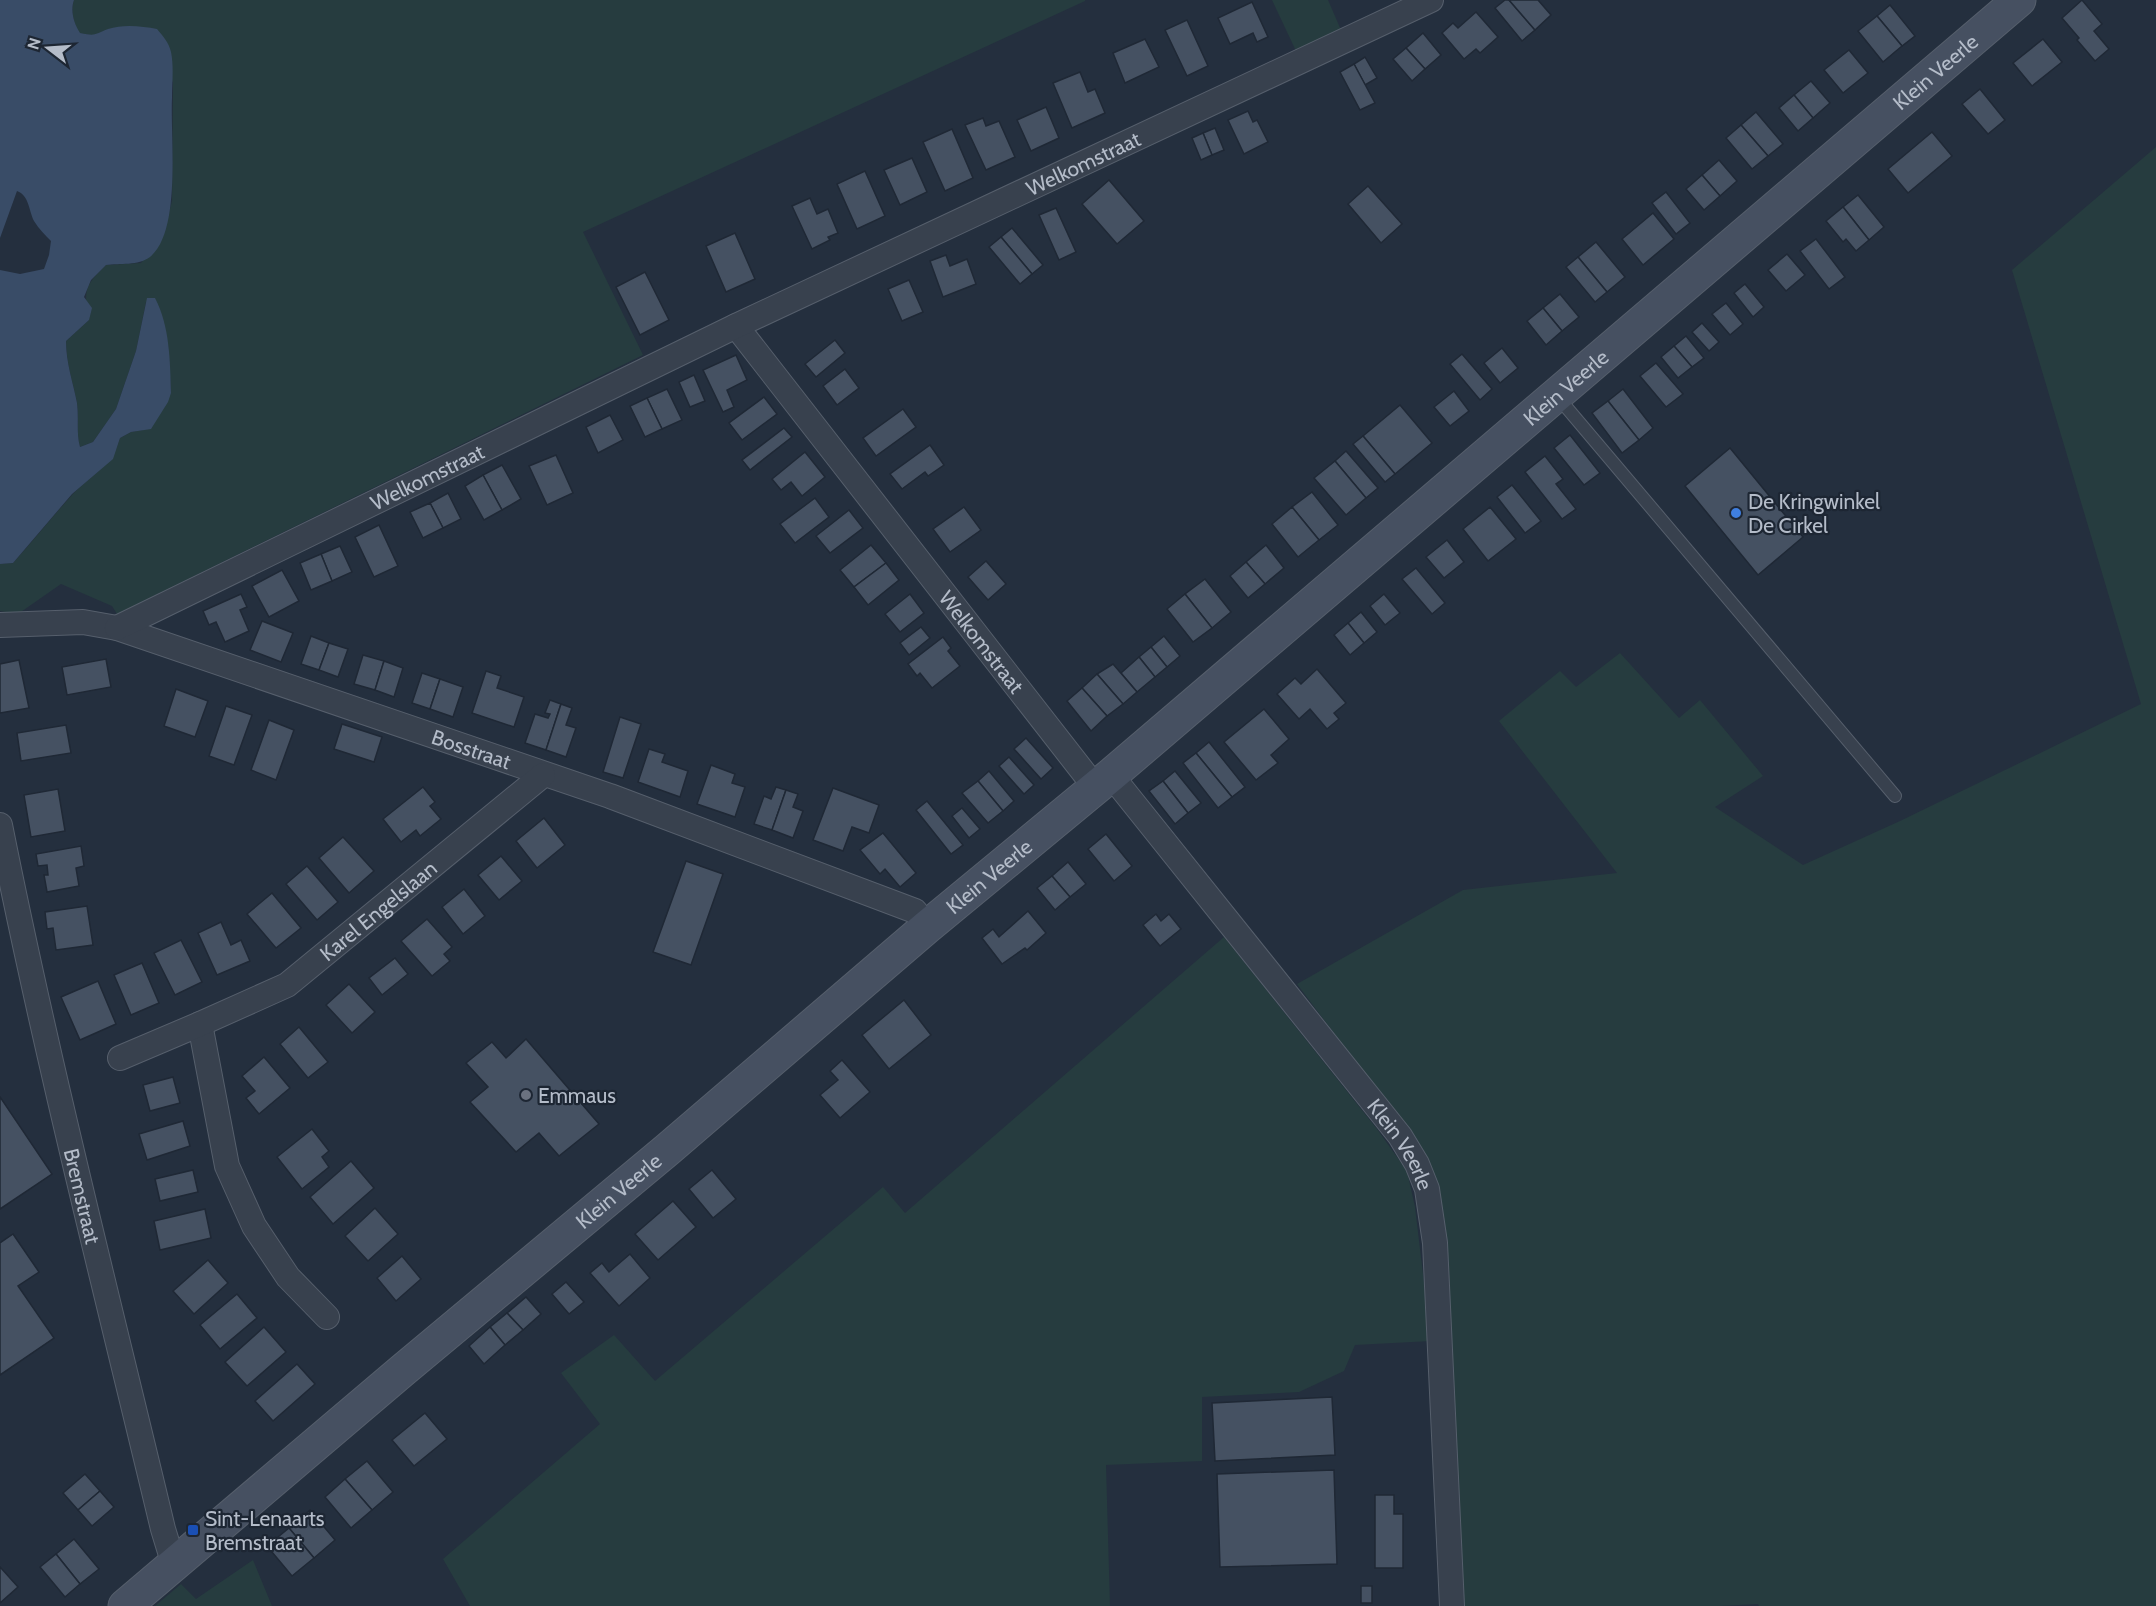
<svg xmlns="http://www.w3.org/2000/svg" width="2156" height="1606" font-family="Cabin,sans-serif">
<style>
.green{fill:#263c3f}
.water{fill:#394c67}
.building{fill:#455162;stroke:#1f2835;stroke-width:1.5}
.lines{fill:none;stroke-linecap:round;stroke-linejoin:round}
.lane-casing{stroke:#565f6c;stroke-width:14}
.street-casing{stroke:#565f6c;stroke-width:26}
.secondary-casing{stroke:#565f6c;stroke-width:35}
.lane{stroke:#38414e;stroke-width:12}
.street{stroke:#38414e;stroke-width:24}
.secondary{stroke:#465061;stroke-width:33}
.shop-dot{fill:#3f7fe0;stroke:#1d2633;stroke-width:2}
.worship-dot{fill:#6b7280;stroke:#1d2633;stroke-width:2}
.transit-dot{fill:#1a4fb4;stroke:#1d2633;stroke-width:2}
.labels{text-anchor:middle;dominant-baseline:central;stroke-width:4.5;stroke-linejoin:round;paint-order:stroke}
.street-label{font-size:21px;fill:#b4bcc9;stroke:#1d2633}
.poi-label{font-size:21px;fill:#b4bcc9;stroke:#1d2633;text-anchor:start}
</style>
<rect width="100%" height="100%" fill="#242f3e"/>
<g class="green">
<path d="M74,0H1085V1L583,232L643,355L117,614L112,606L61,584L18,614L0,611V564L13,563C33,541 52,517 72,495C90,476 112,466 120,438L131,432L143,430L171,393L168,344L146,302L136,351L116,409L93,442L80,447C76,432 79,418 77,403C73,382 66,363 66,341L89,320C83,291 85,285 106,265L141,263L163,236L172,201L173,82L109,29L96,36L79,33C74,23 70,11 74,0Z"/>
<path d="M1272,0H1328L1341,30L1296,51Z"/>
<path d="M2156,147V1606H1759L1758,1604L1720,1606H1458L1444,1221L1436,1181L1429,1160L1297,984L1463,890L1617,873L1499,721L1560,671L1576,687L1620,653L1679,718L1700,700L1763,776L1715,807L1803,865L1900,821L2141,704L2012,270Z"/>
<path d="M1224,937L1377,1129L1407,1171L1415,1207L1431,1341L1355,1345L1344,1371L1299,1392L1202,1397V1461L1106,1465L1110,1606H470L443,1559L600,1424L561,1373L614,1335L655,1381L883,1187L905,1213Z"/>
<path d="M253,1560L272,1606H155L181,1584L196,1599Z"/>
</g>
<path class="water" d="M0,0H74C70,11 74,23 80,33C96,36 93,35 108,29C123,24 142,26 157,29C163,36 169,43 171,52C174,67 172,83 172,98C170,136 182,231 150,257C138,266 120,263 106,265L91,280L84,297L92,308L89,320L66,341C66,363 73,382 77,403C79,418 76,432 80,447L93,442L116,409L136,351L147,298H155C170,327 170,361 171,393L168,402L151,429L131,432L120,438L113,459L72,494L13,563L0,564V270L20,274L44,269L49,255L51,241C45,235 39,229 34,221C29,211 29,195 17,191L0,238Z"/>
<g class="building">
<path d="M1505,0H1509L1535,30L1522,41L1495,8Z"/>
<path d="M1509,0H1538L1551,15L1535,30Z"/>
<path d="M2082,0L2102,24L2094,31L2109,49L2095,61L2077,40L2079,38L2062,18Z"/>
<path d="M1252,2L1268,37L1257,42L1253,33L1230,44L1218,18Z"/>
<path d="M1890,5L1915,36L1902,46L1877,16Z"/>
<path d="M1476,12L1498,37L1480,53L1476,49L1464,59L1442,33L1453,23L1458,28Z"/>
<path d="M1877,16L1902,46L1883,62L1858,31Z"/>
<path d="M1187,20L1208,66L1187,76L1165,30Z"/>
<path d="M1423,33L1441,55L1425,69L1406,48Z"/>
<path d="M1145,39L1159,67L1125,83L1113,53Z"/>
<path d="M2043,39L2062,62L2032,86L2013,63Z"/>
<path d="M1406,48L1425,69L1412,81L1393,59Z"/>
<path d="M1849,50L1868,73L1843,93L1824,70Z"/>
<path d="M1365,57L1377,78L1365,85L1354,64Z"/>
<path d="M1354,64L1375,103L1360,110L1340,72Z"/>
<path d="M1080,72L1088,92L1095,89L1105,113L1072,128L1053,83Z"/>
<path d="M1811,81L1830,103L1813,118L1794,95Z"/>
<path d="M1980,89L2005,120L1988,134L1962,104Z"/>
<path d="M1794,95L1813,118L1798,131L1779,108Z"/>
<path d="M1046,107L1059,138L1031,151L1017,120Z"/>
<path d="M1248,111L1253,122L1257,120L1268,142L1244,154L1228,120Z"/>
<path d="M1756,112L1783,144L1768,156L1741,125Z"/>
<path d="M983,118L986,126L999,121L1015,157L986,170L965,125Z"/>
<path d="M1741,125L1768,156L1752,169L1726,138Z"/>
<path d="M1215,128L1224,150L1212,155L1203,133Z"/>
<path d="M952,129L973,178L945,191L923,142Z"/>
<path d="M1932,132L1952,156L1908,193L1888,169Z"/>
<path d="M1203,133L1212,155L1201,160L1192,138Z"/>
<path d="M912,158L927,192L900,205L884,170Z"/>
<path d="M1719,160L1737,181L1720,196L1702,175Z"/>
<path d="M865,171L885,216L857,229L837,184Z"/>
<path d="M1702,175L1720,196L1704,210L1686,189Z"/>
<path d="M1109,180L1144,221L1117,244L1082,204Z"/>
<path d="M1368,186L1402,224L1381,243L1348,204Z"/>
<path d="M1666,192L1690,223L1676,234L1652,203Z"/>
<path d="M1858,195L1884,227L1869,240L1843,207Z"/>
<path d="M810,198L817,214L828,209L838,233L828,237L830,240L812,249L792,206Z"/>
<path d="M1843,207L1869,240L1856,251L1846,239L1843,242L1826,221Z"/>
<path d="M1056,208L1076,252L1059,260L1039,215Z"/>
<path d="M1653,213L1674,239L1643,265L1622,239Z"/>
<path d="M1012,228L1043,265L1032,274L1001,237Z"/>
<path d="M735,233L755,279L726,292L706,246Z"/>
<path d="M1001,237L1032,274L1020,284L989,247Z"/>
<path d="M1816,239L1845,277L1829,289L1800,251Z"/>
<path d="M1596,242L1625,277L1607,292L1578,257Z"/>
<path d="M1787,254L1805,275L1786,291L1768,270Z"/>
<path d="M946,255L950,266L967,259L976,284L943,297L930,261Z"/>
<path d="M1578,257L1607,292L1595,302L1566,267Z"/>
<path d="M645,272L669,320L640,335L616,287Z"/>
<path d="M909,280L923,312L902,321L888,289Z"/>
<path d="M1745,284L1764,307L1753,317L1734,293Z"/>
<path d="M1560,294L1579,317L1562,331L1543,308Z"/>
<path d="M1726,303L1743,324L1730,335L1712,314Z"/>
<path d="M1543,308L1562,331L1546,345L1527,321Z"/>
<path d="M1702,323L1719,342L1709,351L1692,332Z"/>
<path d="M1686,336L1704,358L1692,367L1674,346Z"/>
<path d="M835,340L845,353L816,377L805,364Z"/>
<path d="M1674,346L1692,367L1678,378L1661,357Z"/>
<path d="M1502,348L1518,368L1500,383L1484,363Z"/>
<path d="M1462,354L1492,389L1480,400L1450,364Z"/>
<path d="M736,355L747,380L727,390L734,407L723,412L703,370Z"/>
<path d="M1656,363L1683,394L1666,407L1640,376Z"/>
<path d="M845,369L859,388L837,405L823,386Z"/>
<path d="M694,375L705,401L690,407L679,382Z"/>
<path d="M667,389L682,420L662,429L647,398Z"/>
<path d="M1623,389L1653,428L1639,440L1608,401Z"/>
<path d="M1454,391L1469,411L1450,426L1434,407Z"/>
<path d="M764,397L777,414L742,440L729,423Z"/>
<path d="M647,398L662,429L645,437L630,406Z"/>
<path d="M1608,401L1639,440L1622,453L1592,413Z"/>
<path d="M1400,405L1432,443L1395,474L1363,436Z"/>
<path d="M903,409L916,427L876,456L863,438Z"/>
<path d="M610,415L623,440L598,453L586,427Z"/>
<path d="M784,428L792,437L750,470L742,460Z"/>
<path d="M1570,435L1600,473L1584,485L1554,448Z"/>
<path d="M1363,436L1395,474L1385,482L1353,444Z"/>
<path d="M930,445L944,465L928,476L925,472L902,489L890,474Z"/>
<path d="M1730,448L1803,537L1758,575L1685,486Z"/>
<path d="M1346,451L1378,488L1366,498L1335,461Z"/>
<path d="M805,452L825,477L802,496L791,482L781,490L772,479Z"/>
<path d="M556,455L573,493L547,505L529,466Z"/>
<path d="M1545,456L1563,479L1556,484L1576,509L1562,519L1525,472Z"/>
<path d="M1335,461L1366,498L1346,515L1314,478Z"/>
<path d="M502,465L521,499L502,510L483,475Z"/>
<path d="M483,475L502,510L484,520L465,486Z"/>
<path d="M1512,485L1541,521L1525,533L1497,497Z"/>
<path d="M1312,492L1338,525L1319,540L1292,507Z"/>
<path d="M448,493L461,519L443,528L430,503Z"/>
<path d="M815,498L829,517L795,543L780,524Z"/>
<path d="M430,503L443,528L423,538L410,512Z"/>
<path d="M964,507L981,530L950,552L933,529Z"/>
<path d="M1292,507L1319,540L1298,557L1272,524Z"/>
<path d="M1490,507L1516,539L1488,561L1463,529Z"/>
<path d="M849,510L863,528L830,553L816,536Z"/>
<path d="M379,525L398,566L374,577L355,537Z"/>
<path d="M1447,540L1464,562L1444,578L1426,557Z"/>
<path d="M871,545L886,563L854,587L840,570Z"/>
<path d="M1266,545L1284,568L1265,584L1246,562Z"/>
<path d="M340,546L352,572L332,581L321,554Z"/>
<path d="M321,554L332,581L311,590L300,563Z"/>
<path d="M986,561L1006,584L988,600L968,577Z"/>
<path d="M1246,562L1265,584L1248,598L1230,576Z"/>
<path d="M886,563L899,580L868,605L854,587Z"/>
<path d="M1416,568L1445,603L1432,614L1402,579Z"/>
<path d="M282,570L299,601L269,617L252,586Z"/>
<path d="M1205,579L1231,612L1212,628L1185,594Z"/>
<path d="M241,594L247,607L240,610L249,631L225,642L216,622L209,625L203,611Z"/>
<path d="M910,594L924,613L900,632L885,614Z"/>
<path d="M1185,594L1212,628L1193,642L1167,609Z"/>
<path d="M1384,594L1400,613L1385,625L1370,606Z"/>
<path d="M1361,612L1377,632L1364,643L1348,623Z"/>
<path d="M262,621L293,633L281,662L250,650Z"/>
<path d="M1348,623L1364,643L1350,655L1334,635Z"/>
<path d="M921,627L930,638L909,655L900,643Z"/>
<path d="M311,636L329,643L319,670L301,664Z"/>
<path d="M1164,636L1180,656L1167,667L1151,647Z"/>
<path d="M943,637L951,648L948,651L960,666L932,688L920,673L917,676L908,664Z"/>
<path d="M329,643L348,649L338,677L319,670Z"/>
<path d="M1151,647L1167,667L1155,677L1139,657Z"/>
<path d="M363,655L384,661L375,690L354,684Z"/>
<path d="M1139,657L1155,677L1137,692L1121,673Z"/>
<path d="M106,659L111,687L67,695L62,667Z"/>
<path d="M19,660L29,708L0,713V664Z"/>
<path d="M384,661L403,668L394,697L375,690Z"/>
<path d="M1113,664L1137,692L1123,704L1097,674Z"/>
<path d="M1317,669L1346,703L1334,713L1339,719L1327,729L1310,709L1299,719L1277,694L1295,678L1301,684Z"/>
<path d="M486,671L501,676L497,688L524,697L514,727L472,713Z"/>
<path d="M422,673L440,679L430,709L412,703Z"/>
<path d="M1097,674L1123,704L1107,716L1082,688Z"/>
<path d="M440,679L463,687L453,717L430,709Z"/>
<path d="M1082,688L1107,716L1091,731L1067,701Z"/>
<path d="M176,689L208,701L195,737L164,726Z"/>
<path d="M550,700L561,704L546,750L525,743L535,714L548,718L550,714L545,713Z"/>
<path d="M561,704L572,708L566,725L576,728L566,757L546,750Z"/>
<path d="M226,706L252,715L234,765L209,756Z"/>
<path d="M1264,709L1289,739L1271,755L1278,763L1256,780L1224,742Z"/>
<path d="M620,717L641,724L623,778L603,772Z"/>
<path d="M269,720L294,730L276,780L251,770Z"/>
<path d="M342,724L382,737L374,762L334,749Z"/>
<path d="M66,725L71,753L21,761L17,733Z"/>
<path d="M1026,738L1053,768L1041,779L1014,749Z"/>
<path d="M1209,742L1245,787L1232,797L1196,753Z"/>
<path d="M649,749L665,754L662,762L688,771L680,797L638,782Z"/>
<path d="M1196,753L1232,797L1218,808L1183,763Z"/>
<path d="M1009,757L1034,785L1024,794L999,766Z"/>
<path d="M711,765L735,774L732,783L745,787L735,817L697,804Z"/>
<path d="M989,771L1014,801L1003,811L978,781Z"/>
<path d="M1175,771L1201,803L1188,813L1163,781Z"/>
<path d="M978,781L1003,811L988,823L962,793Z"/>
<path d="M1163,781L1188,813L1175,824L1149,791Z"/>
<path d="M423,787L435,802L430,806L441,819L420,836L416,830L401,842L383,819Z"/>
<path d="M776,787L786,790L772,830L754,824L764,796L771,799Z"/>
<path d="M833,788L879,805L869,833L852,827L843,851L813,840Z"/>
<path d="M58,789L65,831L31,837L24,795Z"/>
<path d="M786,790L798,794L793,807L803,811L793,838L772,830Z"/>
<path d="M927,801L963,845L951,854L916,810Z"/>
<path d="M962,808L980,829L969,838L952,816Z"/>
<path d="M544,818L565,845L537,868L516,841Z"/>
<path d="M883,833L916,873L900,887L885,869L880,874L860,850Z"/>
<path d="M1106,834L1132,866L1114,881L1088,849Z"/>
<path d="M343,837L374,871L349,893L319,858Z"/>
<path d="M81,846L84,866L76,868L79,886L47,892L44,875H48L47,865L38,866L36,854Z"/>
<path d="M501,856L522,881L499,900L478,875Z"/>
<path d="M686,861L723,874L691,965L653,952Z"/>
<path d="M1068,862L1086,884L1070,897L1052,876Z"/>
<path d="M307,866L338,902L317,920L286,884Z"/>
<path d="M1052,876L1070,897L1055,910L1037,888Z"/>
<path d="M464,889L485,916L463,934L442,907Z"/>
<path d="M272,893L301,928L276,948L247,914Z"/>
<path d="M87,906L93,945L56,950L53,928L47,929L45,912Z"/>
<path d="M1028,911L1046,933L1027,950L1025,948L1002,964L982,938L993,929L999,937Z"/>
<path d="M1156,914L1161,921L1169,914L1181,929L1160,946L1143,925Z"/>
<path d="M427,919L452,947L444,954L450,961L432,976L401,941Z"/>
<path d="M221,922L231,945L241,940L250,961L217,975L198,933Z"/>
<path d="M181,940L202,982L175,995L154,953Z"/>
<path d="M395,958L408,974L382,995L369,978Z"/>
<path d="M142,963L159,1003L131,1015L114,975Z"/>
<path d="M98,981L116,1024L80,1040L61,997Z"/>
<path d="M349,984L375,1012L352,1033L326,1005Z"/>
<path d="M904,1000L931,1035L889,1069L862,1035Z"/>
<path d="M299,1027L328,1062L308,1078L280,1044Z"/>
<path d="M526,1039L599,1124L559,1156L539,1133L516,1152L470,1102L488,1087L466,1063L492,1042L506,1058Z"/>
<path d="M264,1057L290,1088L259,1114L246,1098L255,1091L242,1076Z"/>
<path d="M842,1060L870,1092L840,1118L820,1095L838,1080L830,1071Z"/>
<path d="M173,1077L180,1103L150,1111L143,1085Z"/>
<path d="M0,1097L52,1174L0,1209Z"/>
<path d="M183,1121L190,1146L147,1160L139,1134Z"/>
<path d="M312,1129L329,1151L322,1157L329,1167L302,1189L277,1157Z"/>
<path d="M351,1161L374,1188L333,1224L310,1197Z"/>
<path d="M193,1170L198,1192L160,1201L155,1179Z"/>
<path d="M712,1170L736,1199L713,1218L689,1189Z"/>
<path d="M673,1201L696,1227L658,1260L635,1234Z"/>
<path d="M375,1208L398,1234L368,1261L345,1236Z"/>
<path d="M205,1209L211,1238L160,1250L154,1221Z"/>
<path d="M13,1234L39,1272L18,1286L54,1338L0,1375V1243Z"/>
<path d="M630,1254L650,1278L619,1306L590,1273L602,1263L609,1272Z"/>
<path d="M402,1256L421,1279L396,1301L377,1278Z"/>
<path d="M208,1260L228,1283L194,1314L173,1291Z"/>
<path d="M566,1282L584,1302L569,1314L552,1294Z"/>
<path d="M237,1294L257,1318L220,1349L200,1325Z"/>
<path d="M526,1297L541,1314L523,1330L507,1313Z"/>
<path d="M507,1313L523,1330L505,1345L490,1327Z"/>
<path d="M264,1327L286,1352L247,1386L225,1362Z"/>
<path d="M490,1327L505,1345L484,1364L469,1346Z"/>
<path d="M297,1364L315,1384L273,1421L255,1401Z"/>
<path d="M1332,1397L1335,1455L1215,1461L1212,1403Z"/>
<path d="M425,1413L447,1439L414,1466L392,1440Z"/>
<path d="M367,1461L393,1492L372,1510L345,1479Z"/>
<path d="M1334,1470L1337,1564L1220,1567L1217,1474Z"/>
<path d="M85,1474L100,1491L78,1510L63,1493Z"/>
<path d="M345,1479L372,1510L351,1528L325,1497Z"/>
<path d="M100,1491L114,1507L92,1526L78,1510Z"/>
<path d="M1375,1495H1394V1514H1403V1568H1375Z"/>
<path d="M310,1510L335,1540L314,1558L289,1528Z"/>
<path d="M289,1528L314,1558L292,1576L267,1546Z"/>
<path d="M74,1539L99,1569L80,1584L56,1554Z"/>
<path d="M56,1554L80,1584L65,1597L40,1567Z"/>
<path d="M0,1567L18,1587L0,1603Z"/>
<rect x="1361" y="1586" width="11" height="17"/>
</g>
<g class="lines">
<defs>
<path id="lane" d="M1556,395L1895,796"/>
<g id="street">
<path id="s1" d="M736,326L1095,787"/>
<path id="s2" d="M0,625L83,622L117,628L610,796L915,911L927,927"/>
<path id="s3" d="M117,628L736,326L1431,0"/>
<path id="s4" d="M1111,775L1400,1136L1417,1164L1427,1189L1435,1243L1452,1606"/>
<path id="s5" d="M0,825C47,1061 107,1295 163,1529L174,1565"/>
<path d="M200,1024L227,1166L254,1226L288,1277L327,1317"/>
<path id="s6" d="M120,1058L200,1024L287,985L543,775"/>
</g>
<g id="secondary">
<path id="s7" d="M125,1606L403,1370L667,1150L927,927L1111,775L2019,0"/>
</g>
</defs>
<use href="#lane" class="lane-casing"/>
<use href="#street" class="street-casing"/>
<use href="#secondary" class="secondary-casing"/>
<use href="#lane" class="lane"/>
<use href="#street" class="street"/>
<use href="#secondary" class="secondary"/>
</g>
<circle class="shop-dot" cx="1736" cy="513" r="6"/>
<circle class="worship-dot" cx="526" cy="1095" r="6"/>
<rect class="transit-dot" x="187" y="1524" width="12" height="12" rx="3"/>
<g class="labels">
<g class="street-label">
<text stroke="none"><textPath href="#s7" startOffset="2373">Klein Veerle</textPath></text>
<text stroke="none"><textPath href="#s3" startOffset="1072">Welkomstraat</textPath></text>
<text stroke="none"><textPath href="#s7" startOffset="1887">Klein Veerle</textPath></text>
<text stroke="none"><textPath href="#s3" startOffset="345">Welkomstraat</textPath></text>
<text stroke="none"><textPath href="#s1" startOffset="400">Welkomstraat</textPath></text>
<text stroke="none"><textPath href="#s2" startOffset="492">Bosstraat</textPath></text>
<text stroke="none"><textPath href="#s7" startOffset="1131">Klein Veerle</textPath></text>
<text stroke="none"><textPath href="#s6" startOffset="300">Karel Engelslaan</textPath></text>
<text stroke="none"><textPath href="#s4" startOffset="470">Klein Veerle</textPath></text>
<text stroke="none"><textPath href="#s7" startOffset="645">Klein Veerle</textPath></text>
<text stroke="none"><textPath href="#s5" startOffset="380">Bremstraat</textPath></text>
</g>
<g class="poi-label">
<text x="1748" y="501">De Kringwinkel<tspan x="1748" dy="24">De Cirkel</tspan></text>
<text x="538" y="1095">Emmaus</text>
<text x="205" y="1518">Sint-Lenaarts<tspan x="205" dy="24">Bremstraat</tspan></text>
</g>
</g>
<g transform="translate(48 48) rotate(287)" stroke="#1d2633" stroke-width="4.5" paint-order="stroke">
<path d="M0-4.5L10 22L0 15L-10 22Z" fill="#b4bcc9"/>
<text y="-9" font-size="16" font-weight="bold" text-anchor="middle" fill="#b4bcc9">N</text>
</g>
</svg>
